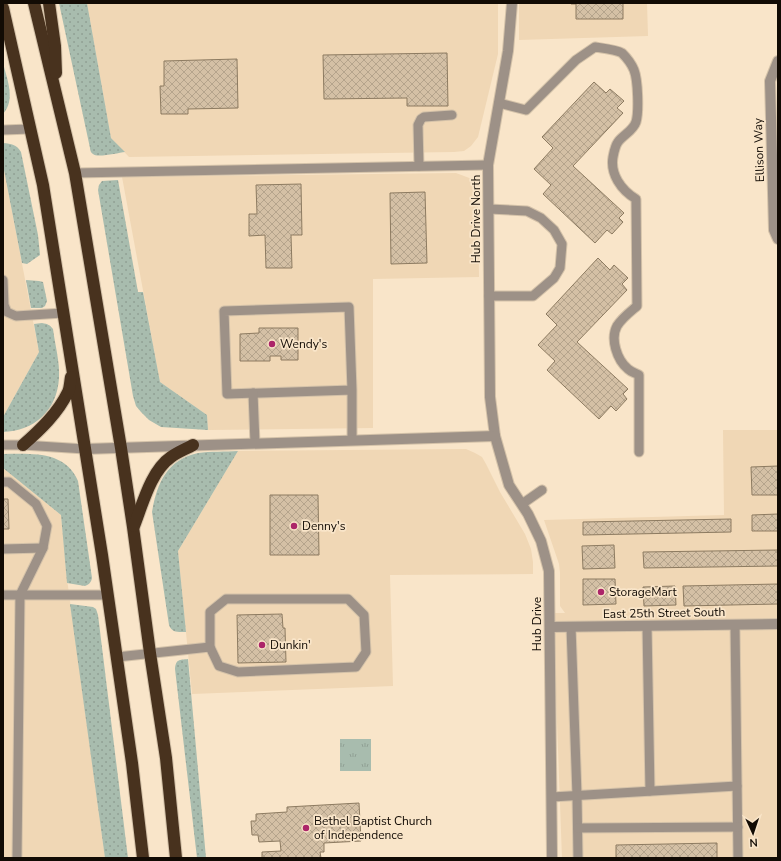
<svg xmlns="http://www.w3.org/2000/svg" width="781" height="861" font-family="'Nunito Sans',sans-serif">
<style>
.built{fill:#f0d7b5}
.grass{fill:url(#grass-dots)}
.park{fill:url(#park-tufts)}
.building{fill:url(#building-cross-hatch);stroke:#8d7b61}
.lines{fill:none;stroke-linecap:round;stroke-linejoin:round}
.lane-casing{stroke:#d4c2a9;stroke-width:11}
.street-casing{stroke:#d4c2a9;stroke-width:12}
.highway-casing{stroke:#d4c2a9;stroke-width:14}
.lane{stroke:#9d9187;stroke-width:9}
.street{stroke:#9d9187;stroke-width:10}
.highway{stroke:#48321e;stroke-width:12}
.poi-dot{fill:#ac2569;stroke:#f9e5c9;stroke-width:1.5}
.labels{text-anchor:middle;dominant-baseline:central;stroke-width:3.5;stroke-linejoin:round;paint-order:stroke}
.street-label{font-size:12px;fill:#120b04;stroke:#f9e5c9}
.poi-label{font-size:12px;fill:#120b04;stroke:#f9e5c9;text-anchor:start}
</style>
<defs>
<pattern id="grass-dots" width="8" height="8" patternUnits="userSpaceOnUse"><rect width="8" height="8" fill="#a8bcae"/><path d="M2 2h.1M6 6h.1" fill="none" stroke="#90a094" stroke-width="1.8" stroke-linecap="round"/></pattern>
<pattern id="park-tufts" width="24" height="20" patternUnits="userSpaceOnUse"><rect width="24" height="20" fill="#a8bcae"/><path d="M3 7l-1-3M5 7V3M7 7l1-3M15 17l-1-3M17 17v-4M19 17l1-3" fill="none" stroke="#90a094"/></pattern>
<pattern id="building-cross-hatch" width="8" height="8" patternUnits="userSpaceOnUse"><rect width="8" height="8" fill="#d4c0a5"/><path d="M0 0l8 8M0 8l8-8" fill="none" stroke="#b5a48c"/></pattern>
</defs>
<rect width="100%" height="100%" fill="#f9e5c9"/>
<g class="built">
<path d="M87,3H498V54L478,137L471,146L464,151L454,152L129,157L111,138Z"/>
<path d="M519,3H647L648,36L519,40Z"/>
<path d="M3,165L39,352L3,417Z"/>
<path d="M456,173L472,179L477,191L478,199L479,277L373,279V428L208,430L207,415L160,382L122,177Z"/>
<path d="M723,430H778V858H562L553,613H565L560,606V573L559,564L544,520L724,515Z"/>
<path d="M466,449L475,453L482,457L486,464L500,492L525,534L531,549L533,562V574L390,575L393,686L192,694L178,551L238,451Z"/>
<path d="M3,468L61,515L67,579L105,858H3Z"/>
</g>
<g class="grass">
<path d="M59,3H87L111,138L125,152C118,153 97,158 93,154C91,153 90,150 90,148Z"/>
<path d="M3,63C7,79 16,100 3,114Z"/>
<path d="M3,143C12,144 16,144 21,152L38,235L40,255L27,264L22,263L3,165Z"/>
<path d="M118,180L138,292H143L160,382L207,415L208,430L161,427L149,420L141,412L136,406L133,396L98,190L99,185L102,181Z"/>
<path d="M26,280L39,281L43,282L47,301L45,306L42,308H31Z"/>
<path d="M42,323C48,324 50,325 53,329C55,345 60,362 59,378C57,411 34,431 3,432V417L39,352L34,324Z"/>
<path d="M238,451L178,551L186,632C178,632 172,633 169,625L152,512C157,484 166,460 198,453C210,451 226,452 238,451Z"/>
<path d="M3,454C30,454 65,450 78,481L92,578C91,582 90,584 85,586L67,583L61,515L3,468Z"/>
<path d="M70,604L93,607L96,609L98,615L128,858H105Z"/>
<path d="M188,659L206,858H197L175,669C176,659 179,660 188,659Z"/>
</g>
<rect class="park" x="340" y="739" width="31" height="32"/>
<g class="building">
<path d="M571,3H623V19H576V4H571Z"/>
<path d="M447,53L448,106H407V98L324,99L323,55Z"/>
<path d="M237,59L238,108L188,109V114H161L160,86H164V61Z"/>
<path d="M594,82L606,93L610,89L624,101L617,108L623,113L573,166L624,213L619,218L623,222L612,234L607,230L595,243L543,194L551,185L534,169L553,148L542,137Z"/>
<path d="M301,184L302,235H291L292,268H266L265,235L249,236V214H257L256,185Z"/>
<path d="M425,192L427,263L391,264L390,193Z"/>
<path d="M598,258L610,270L614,265L628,278L622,284L627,290L577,342L628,389L623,394L627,399L616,411L611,406L599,419L547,370L555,361L538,345L557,325L546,314Z"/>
<path d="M259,328H298V360H281V356H270V361H240V334L259,333Z"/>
<path d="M778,466V495H752L751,467Z"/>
<path d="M270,495H318L319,555H270Z"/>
<path d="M3,499H8L9,529H3Z"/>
<path d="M778,514V531H752V515Z"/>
<path d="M731,519V532L583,535V522Z"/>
<path d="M614,545L615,568L583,569L582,546Z"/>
<path d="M778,550V566L644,568L643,552Z"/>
<path d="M583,579H615L616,604L583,605Z"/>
<path d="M778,584V604L684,606L683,586Z"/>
<path d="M675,586L676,605L644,606L643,587Z"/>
<path d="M282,614L283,628H285L286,662L238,663L237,615Z"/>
<path d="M359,803L361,841L324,843V852H320L321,858H262V852L281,851L280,841L259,842L258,835H252L251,821H256V814L287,812V807Z"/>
<path d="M717,843V858H616V845Z"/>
</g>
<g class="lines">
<defs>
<g id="lane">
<path d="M499,103L526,110L576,60L595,47C601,48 617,50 622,53C626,57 632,65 634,70C638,80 639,112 636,122C633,131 623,135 618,142C615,146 614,152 613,157C610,174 621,190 636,199L637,306C630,312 622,318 617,326C610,339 617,360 628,369C631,372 635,373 639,375V452"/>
<path d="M3,130L30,129"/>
<path d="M419,166L418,125L421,119L424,117L452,115"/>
<path d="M75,173L488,165"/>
<path d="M489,209L527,211L541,218L554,230L562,244L560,268L554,278L533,296H489"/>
<path d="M3,280L4,305L7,312L16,316L63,313"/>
<path d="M352,390L227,394L224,311L349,307L352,390V440"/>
<path d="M253,393L255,443"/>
<path d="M3,445H23L85,449"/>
<path d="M3,482H9L36,504L47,526L43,548L20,595L17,858"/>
<path d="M522,504L542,490"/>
<path d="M3,549L43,548"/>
<path d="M3,595H108"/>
<path d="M226,599H348L364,615L366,652L356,667L238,672L219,666L210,647V612Z"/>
<path d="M735,625L738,858"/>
<path d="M647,626L650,791"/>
<path d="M571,627L577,795L578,858"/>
<path d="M117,657L210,647"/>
<path d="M552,797L737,786"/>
<path d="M578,828L738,827"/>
</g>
<g id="street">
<path d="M512,3L508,51L488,165L490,397L495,436L509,485L528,514L541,541L549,571L552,858"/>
<path d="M778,61L770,81L774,230L778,239"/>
<path d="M85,449L495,436"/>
<path d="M550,627L778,624"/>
</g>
<g id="highway">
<path d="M34,3L75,173L121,448L133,527L150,653L166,758L176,858"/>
<path d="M49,3L55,46L56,73"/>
<path d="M3,8L43,185L102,555L132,763L143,858"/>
<path d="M23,445C40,430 58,413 68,392C70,388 70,382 71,377"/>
<path d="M134,526C143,503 151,471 171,457C178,452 186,449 193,445"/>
</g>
</defs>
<use href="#lane" class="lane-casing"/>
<use href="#street" class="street-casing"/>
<use href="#highway" class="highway-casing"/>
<use href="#lane" class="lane"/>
<use href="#street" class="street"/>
<use href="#highway" class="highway"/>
</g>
<g class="poi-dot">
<circle cx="272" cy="344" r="4"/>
<circle cx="294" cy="526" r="4"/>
<circle cx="601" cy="592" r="4"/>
<circle cx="262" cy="645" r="4"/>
<circle cx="306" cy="828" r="4"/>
</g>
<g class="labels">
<g class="street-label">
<text transform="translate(759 150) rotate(-92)">Ellison Way</text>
<text transform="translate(476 219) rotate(-90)">Hub Drive North</text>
<text transform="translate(664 613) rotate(-1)">East 25th Street South</text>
<text transform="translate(537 624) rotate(-90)">Hub Drive</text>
</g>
<g class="poi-label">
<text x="280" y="344">Wendy's</text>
<text x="302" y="526">Denny's</text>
<text x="609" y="592">StorageMart</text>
<text x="270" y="645">Dunkin'</text>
<text x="314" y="821">Bethel Baptist Church<tspan x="314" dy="14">of Independence</tspan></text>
</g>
</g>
<rect width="781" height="861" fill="none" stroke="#120b04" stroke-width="8"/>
<g transform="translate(753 833) rotate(177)" stroke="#f9e5c9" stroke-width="3" paint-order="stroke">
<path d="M0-3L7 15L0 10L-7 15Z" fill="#120b04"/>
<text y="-6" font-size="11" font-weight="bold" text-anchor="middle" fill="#120b04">N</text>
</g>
</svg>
